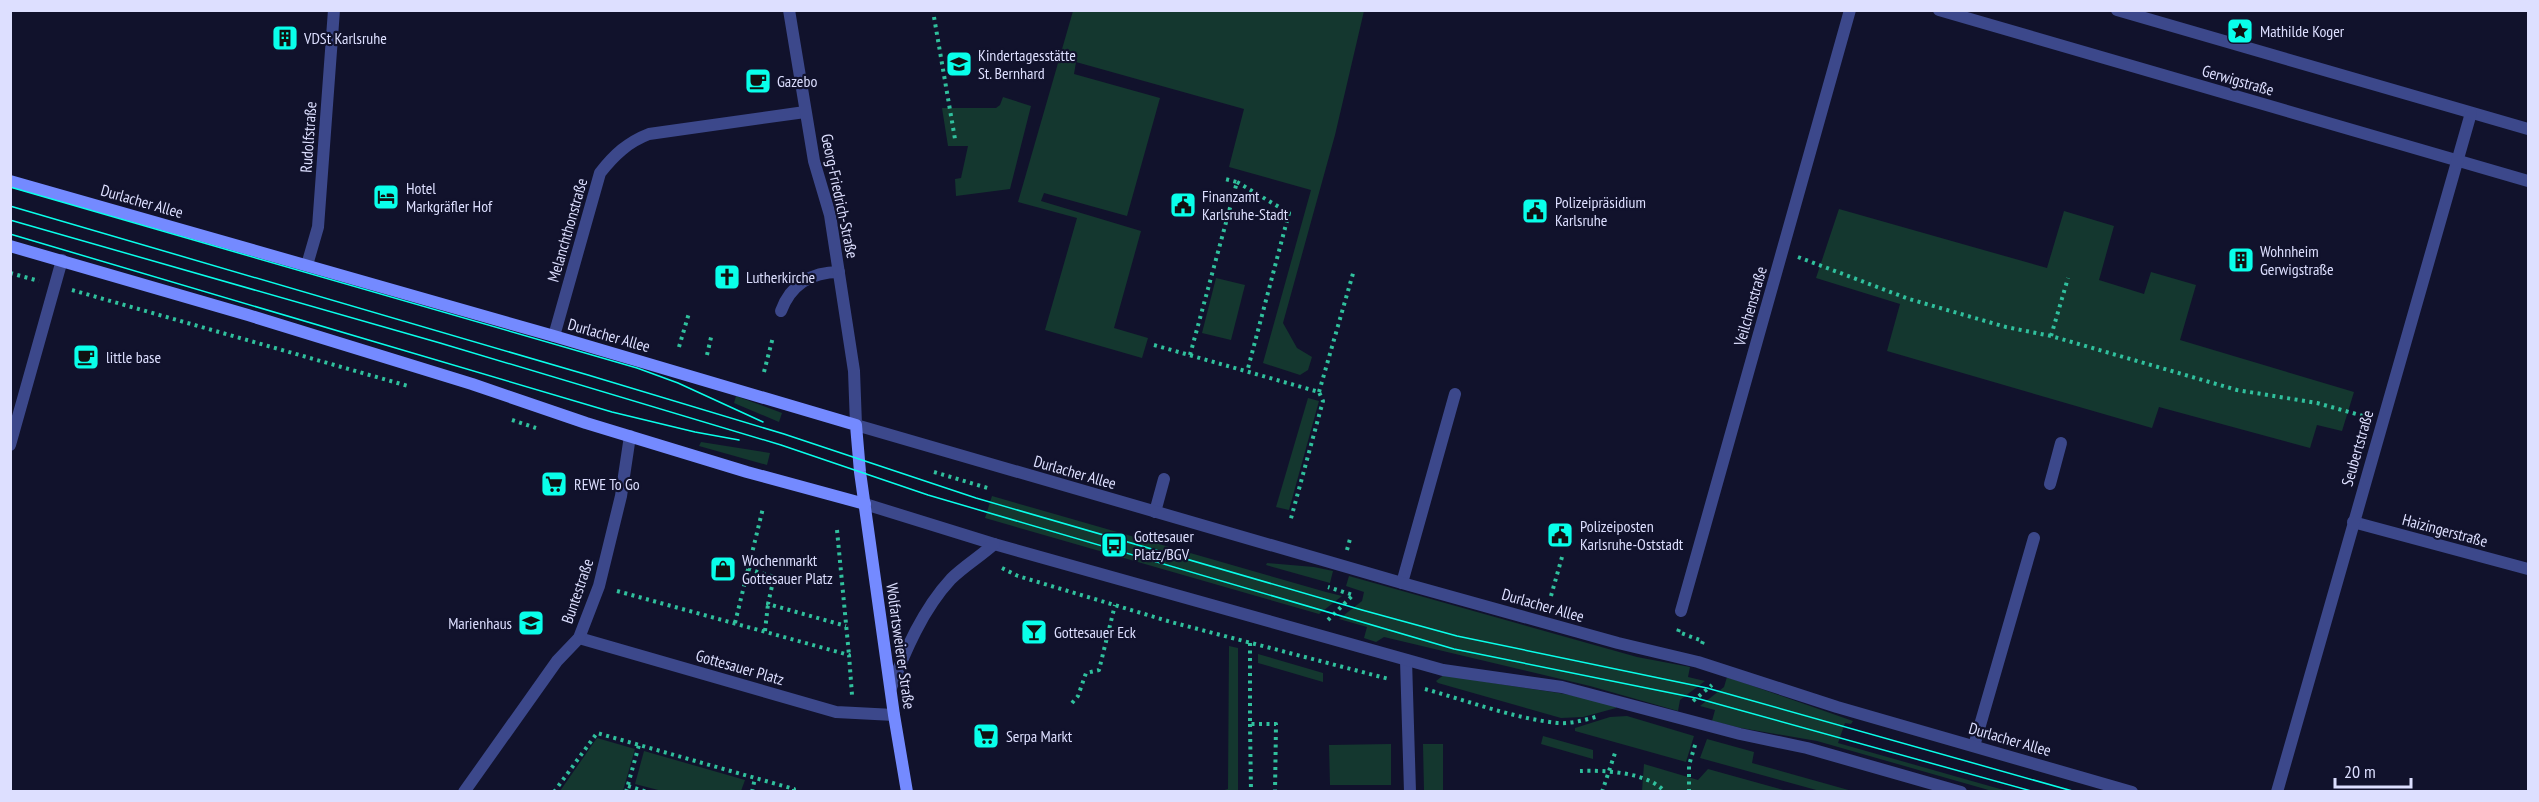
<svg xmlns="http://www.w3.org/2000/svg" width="2539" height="802" font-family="'PT Sans Narrow',sans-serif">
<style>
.green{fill:#14372f}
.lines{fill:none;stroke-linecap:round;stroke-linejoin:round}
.path{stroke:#30c09d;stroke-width:4;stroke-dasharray:3 4.5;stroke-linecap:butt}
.service{stroke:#3c488b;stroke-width:12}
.minor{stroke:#3c488b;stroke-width:12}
.tertiary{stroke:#3c488b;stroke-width:12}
.secondary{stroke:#748aff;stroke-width:12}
.tram{stroke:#09ffea;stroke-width:1.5}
.labels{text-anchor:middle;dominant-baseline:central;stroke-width:4.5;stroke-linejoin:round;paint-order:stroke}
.poi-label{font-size:16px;fill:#dddfff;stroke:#11122c;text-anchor:start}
.street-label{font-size:16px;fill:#dddfff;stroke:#11122c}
</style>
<rect width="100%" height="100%" fill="#11122c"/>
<g class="green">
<path d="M1073,11H1364L1335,135L1283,323L1297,348L1312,357L1308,370L1300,375L1263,363L1311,190L1229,167L1244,109L1076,62L1074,74L1160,98L1127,216L1044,193L1041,201L1141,231L1114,328L1148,338L1142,358L1045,330L1077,218L1018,202Z"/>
<path d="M1003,97L1031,106L1010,189L956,196L955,179L961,178L968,146H948L942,108H996L1000,105Z"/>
<path d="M1839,209L2047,268L2064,211L2114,226L2099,280L2144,294L2151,272L2196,285L2180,340L2354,392L2342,431L2317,425L2310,448L2159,407L2152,428L1887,351L1900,304L1816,278Z"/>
<path d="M1216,278L1245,285L1231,340L1202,333Z"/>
<path d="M736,396L782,413L779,422L734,403Z"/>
<path d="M1308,398L1319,401L1289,510L1276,507Z"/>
<path d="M701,442L770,453L767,465L699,446Z"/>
<path d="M992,496L1326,592L1342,596L1319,614L985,518Z"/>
<path d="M1267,563L1314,567L1333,571L1330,583L1266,565Z"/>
<path d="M1349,576L1637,657L1690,667L1688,677L1705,681L1680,700L1678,711L1590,686L1384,637L1376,642L1364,638L1367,627L1339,619L1362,601L1364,592L1346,586Z"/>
<path d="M1229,646L1238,648V791H1221L1228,789Z"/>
<path d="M1258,654L1323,673V682L1258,663Z"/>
<path d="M1445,674C1502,687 1560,690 1617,705L1616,708L1583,717L1561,718L1438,683L1436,681Z"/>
<path d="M1727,677L1853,721L1851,724L1845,723L1838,743L2007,791H1992L1817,741L1741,728L1712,721L1715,710L1700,706L1724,687Z"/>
<path d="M1627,716L1694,736L1686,762L1575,731V728L1610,717Z"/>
<path d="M1543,736L1593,750V759L1541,744Z"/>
<path d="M597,738L635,749L623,791H560Z"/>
<path d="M1707,739L1754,752L1752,763L1852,791H1820L1700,758Z"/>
<path d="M1391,744V785H1330L1329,745Z"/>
<path d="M1423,744H1443V791H1424Z"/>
<path d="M644,751L745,780L741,791H662L635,784Z"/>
<path d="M1644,764L1698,780L1708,769L1787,791H1642Z"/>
</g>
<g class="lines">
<g class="path">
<path d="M934,17L955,139"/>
<path d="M1237,182L1289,213L1247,372"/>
<path d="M1798,257L1909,299L2006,327L2051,336L2237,390L2317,403L2367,417"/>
<path d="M10,273L39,281"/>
<path d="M72,290L408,386"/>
<path d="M2051,336L2068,278"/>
<path d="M1154,345L1319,392L1323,401L1290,522"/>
<path d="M679,347L689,313"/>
<path d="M707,355L712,333"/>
<path d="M1190,355L1237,182L1225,179"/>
<path d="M764,372L773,337"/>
<path d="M1319,392L1354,270"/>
<path d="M512,420L536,428"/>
<path d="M934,472L991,489"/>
<path d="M837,530L849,655"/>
<path d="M1347,550L1350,539"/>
<path d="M1002,568L1018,576L1171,622L1389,679"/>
<path d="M748,569L774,577L768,604L846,626"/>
<path d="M617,591L849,655L852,695"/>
<path d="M1551,596L1562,557"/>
<path d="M1328,620L1353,595L1328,587"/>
<path d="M735,623L763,508"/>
<path d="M1679,629L1678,632L1703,641L1702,644"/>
<path d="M765,631L768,604"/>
<path d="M1250,643V724H1276L1275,792"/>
<path d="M1425,689C1468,701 1513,718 1557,723C1571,724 1585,720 1599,716"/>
<path d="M1693,701L1712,685"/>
<path d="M1072,703L1078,696L1086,673L1099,670L1115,605"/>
<path d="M1250,724L1251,792"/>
<path d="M1580,771C1604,770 1648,772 1665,792"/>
<path d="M628,786L647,792"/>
<path d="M554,792L597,733L794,789V792"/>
<path d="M626,792L639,745"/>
<path d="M752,792L755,778"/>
<path d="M1602,792L1616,750"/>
<path d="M1689,792V765L1696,742"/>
</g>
<g class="service">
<path d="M781,311C791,284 812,272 839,272"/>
<path d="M2050,484L2061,443"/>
<path d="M1155,512L1164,479"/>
<path d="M1402,583L1455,394"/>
<path d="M1406,660L1410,792"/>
<path d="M1974,746L2034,538"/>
</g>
<g class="minor">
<path d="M1939,10L2528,181"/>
<path d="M2117,10L2528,129"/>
<path d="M307,265L318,227L334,10"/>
<path d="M554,336L600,173C614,155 628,142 649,134L805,112"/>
<path d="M10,445L62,260"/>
<path d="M2353,522L2528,569"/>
<path d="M1681,611L1850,10"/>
<path d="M579,638L836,712L894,715"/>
<path d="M464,792L557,661L579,638L599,586L621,496L630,436"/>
<path d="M2277,792L2471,113"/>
</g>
<g class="tertiary">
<path d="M789,10L814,161L830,215L854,371L856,425L1402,583L1618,643L1698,662L1837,707L2132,792"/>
<path d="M865,504L994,544L1443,670L1562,687L1740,734L1807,748L1961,792"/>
<path d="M891,688C905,651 923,609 951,579C964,566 981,556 994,544"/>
</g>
<g class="secondary">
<path d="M10,181L554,336L856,425L860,472L894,715L907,792"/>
<path d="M10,246L248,315L472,384L586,423L747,472L865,504"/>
</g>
<g class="tram">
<path d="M10,187L637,368L678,383L763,422"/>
<path d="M10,206L588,375L784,434L976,498L1362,610L1457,636L1707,688L2076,792"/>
<path d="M10,220L440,343L781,445L928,495L1454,649L1696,698L2035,792"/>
<path d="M10,234L612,412L695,432L739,440"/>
</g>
</g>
<defs>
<symbol id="sight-square" viewBox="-11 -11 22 22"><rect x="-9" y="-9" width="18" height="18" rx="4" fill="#09ffea" stroke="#11122c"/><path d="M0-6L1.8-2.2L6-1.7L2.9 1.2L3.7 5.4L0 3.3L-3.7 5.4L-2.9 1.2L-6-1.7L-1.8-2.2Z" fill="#111"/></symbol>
<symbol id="building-square" viewBox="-11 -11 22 22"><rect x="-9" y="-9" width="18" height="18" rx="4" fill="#09ffea" stroke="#11122c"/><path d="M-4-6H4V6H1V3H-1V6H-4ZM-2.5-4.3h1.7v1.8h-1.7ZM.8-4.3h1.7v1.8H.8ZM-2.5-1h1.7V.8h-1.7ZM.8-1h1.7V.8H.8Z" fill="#111"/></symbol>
<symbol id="school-square" viewBox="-11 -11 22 22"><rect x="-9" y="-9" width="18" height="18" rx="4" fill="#09ffea" stroke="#11122c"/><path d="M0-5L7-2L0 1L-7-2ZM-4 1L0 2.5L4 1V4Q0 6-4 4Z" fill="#111"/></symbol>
<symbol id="cafe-square" viewBox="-11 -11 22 22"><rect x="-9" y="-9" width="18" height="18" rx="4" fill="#09ffea" stroke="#11122c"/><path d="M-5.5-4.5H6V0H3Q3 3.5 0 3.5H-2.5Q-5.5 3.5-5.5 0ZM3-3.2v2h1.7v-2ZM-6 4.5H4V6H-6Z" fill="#111"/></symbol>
<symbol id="hotel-square" viewBox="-11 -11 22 22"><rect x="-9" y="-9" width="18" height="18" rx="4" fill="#09ffea" stroke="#11122c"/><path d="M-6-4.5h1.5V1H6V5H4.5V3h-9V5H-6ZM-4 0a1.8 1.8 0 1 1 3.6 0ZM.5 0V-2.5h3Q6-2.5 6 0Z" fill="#111"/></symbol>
<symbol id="civic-square" viewBox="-11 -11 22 22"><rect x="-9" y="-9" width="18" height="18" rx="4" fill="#09ffea" stroke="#11122c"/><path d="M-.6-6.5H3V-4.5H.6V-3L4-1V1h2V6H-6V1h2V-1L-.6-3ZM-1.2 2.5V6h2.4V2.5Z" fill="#111"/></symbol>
<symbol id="church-square" viewBox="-11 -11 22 22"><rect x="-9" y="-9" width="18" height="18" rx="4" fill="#09ffea" stroke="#11122c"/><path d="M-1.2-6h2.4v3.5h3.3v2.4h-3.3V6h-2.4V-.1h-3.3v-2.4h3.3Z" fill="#111"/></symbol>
<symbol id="supermarket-square" viewBox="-11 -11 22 22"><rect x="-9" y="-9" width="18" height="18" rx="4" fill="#09ffea" stroke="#11122c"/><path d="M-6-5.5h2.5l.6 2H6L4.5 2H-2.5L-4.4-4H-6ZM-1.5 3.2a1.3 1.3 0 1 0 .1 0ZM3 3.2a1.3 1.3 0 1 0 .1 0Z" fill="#111"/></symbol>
<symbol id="bus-square" viewBox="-11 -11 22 22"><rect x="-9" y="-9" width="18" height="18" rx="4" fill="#09ffea" stroke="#11122c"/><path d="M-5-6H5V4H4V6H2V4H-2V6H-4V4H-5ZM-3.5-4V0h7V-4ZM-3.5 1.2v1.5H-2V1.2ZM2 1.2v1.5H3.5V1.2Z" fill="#111"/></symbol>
<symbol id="shop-square" viewBox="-11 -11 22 22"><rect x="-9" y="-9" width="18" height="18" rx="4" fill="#09ffea" stroke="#11122c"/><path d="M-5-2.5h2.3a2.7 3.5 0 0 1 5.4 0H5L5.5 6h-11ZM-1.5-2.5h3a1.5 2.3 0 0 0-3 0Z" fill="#111"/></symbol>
<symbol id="bar-square" viewBox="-11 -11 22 22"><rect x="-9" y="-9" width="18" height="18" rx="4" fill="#09ffea" stroke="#11122c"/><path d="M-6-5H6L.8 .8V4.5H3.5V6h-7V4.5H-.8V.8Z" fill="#111"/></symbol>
</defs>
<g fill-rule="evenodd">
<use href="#sight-square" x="2225" y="16" width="30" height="30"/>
<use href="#building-square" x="270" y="23" width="30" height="30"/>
<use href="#school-square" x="944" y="49" width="30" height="30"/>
<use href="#cafe-square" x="743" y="66" width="30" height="30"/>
<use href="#hotel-square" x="371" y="182" width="30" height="30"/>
<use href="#civic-square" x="1168" y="190" width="30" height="30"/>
<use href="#civic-square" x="1520" y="196" width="30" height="30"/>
<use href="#building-square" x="2226" y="245" width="30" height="30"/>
<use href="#church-square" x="712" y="262" width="30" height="30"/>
<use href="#cafe-square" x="71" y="342" width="30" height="30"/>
<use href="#supermarket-square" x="539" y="469" width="30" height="30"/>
<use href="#civic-square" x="1545" y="520" width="30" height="30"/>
<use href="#bus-square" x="1099" y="530" width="30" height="30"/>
<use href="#shop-square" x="708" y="554" width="30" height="30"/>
<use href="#school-square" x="516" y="608" width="30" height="30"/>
<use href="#bar-square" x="1019" y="617" width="30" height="30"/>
<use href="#supermarket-square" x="971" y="721" width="30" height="30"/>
</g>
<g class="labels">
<g class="poi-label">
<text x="2260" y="31">Mathilde Koger</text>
<text x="304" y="38">VDSt Karlsruhe</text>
<text x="978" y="55">Kindertagesstätte<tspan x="978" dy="18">St. Bernhard</tspan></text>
<text x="777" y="81">Gazebo</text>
<text x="406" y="188">Hotel<tspan x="406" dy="18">Markgräfler Hof</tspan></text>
<text x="1202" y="196">Finanzamt<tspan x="1202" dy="18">Karlsruhe-Stadt</tspan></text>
<text x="1555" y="202">Polizeipräsidium<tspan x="1555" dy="18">Karlsruhe</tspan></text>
<text x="2260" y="251">Wohnheim<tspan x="2260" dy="18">Gerwigstraße</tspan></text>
<text x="746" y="277">Lutherkirche</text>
<text x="106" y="357">little base</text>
<text x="574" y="484">REWE To Go</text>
<text x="1580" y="526">Polizeiposten<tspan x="1580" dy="18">Karlsruhe-Oststadt</tspan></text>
<text x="1134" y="536">Gottesauer<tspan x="1134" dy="18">Platz/BGV</tspan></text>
<text x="742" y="560">Wochenmarkt<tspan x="742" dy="18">Gottesauer Platz</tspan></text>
<text x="512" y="623" text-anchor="end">Marienhaus</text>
<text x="1054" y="632">Gottesauer Eck</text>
<text x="1006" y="736">Serpa Markt</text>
</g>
<g class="street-label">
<text transform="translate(2238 80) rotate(16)">Gerwigstraße</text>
<text transform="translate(308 137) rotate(-86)">Rudolfstraße</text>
<text transform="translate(840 196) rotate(78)">Georg-Friedrich-Straße</text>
<text transform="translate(142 201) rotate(16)">Durlacher Allee</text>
<text transform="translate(567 230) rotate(-74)">Melanchthonstraße</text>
<text transform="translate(1750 306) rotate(-74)">Veilchenstraße</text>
<text transform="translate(609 335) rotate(16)">Durlacher Allee</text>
<text transform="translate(2357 448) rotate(-74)">Seubertstraße</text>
<text transform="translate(1075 472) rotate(16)">Durlacher Allee</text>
<text transform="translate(2445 530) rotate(15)">Haizingerstraße</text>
<text transform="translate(577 591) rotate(-71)">Buntestraße</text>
<text transform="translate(1543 605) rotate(16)">Durlacher Allee</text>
<text transform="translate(901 646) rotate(82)">Wolfartsweierer Straße</text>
<text transform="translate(740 667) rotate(16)">Gottesauer Platz</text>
<text transform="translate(2010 739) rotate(16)">Durlacher Allee</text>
</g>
</g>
<rect width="2539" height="802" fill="none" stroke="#dddfff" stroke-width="24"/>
<path d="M2335 778v9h76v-9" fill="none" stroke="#dddfff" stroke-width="3"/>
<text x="2344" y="778" font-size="18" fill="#dddfff" stroke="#11122c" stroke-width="4.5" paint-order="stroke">20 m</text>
</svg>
